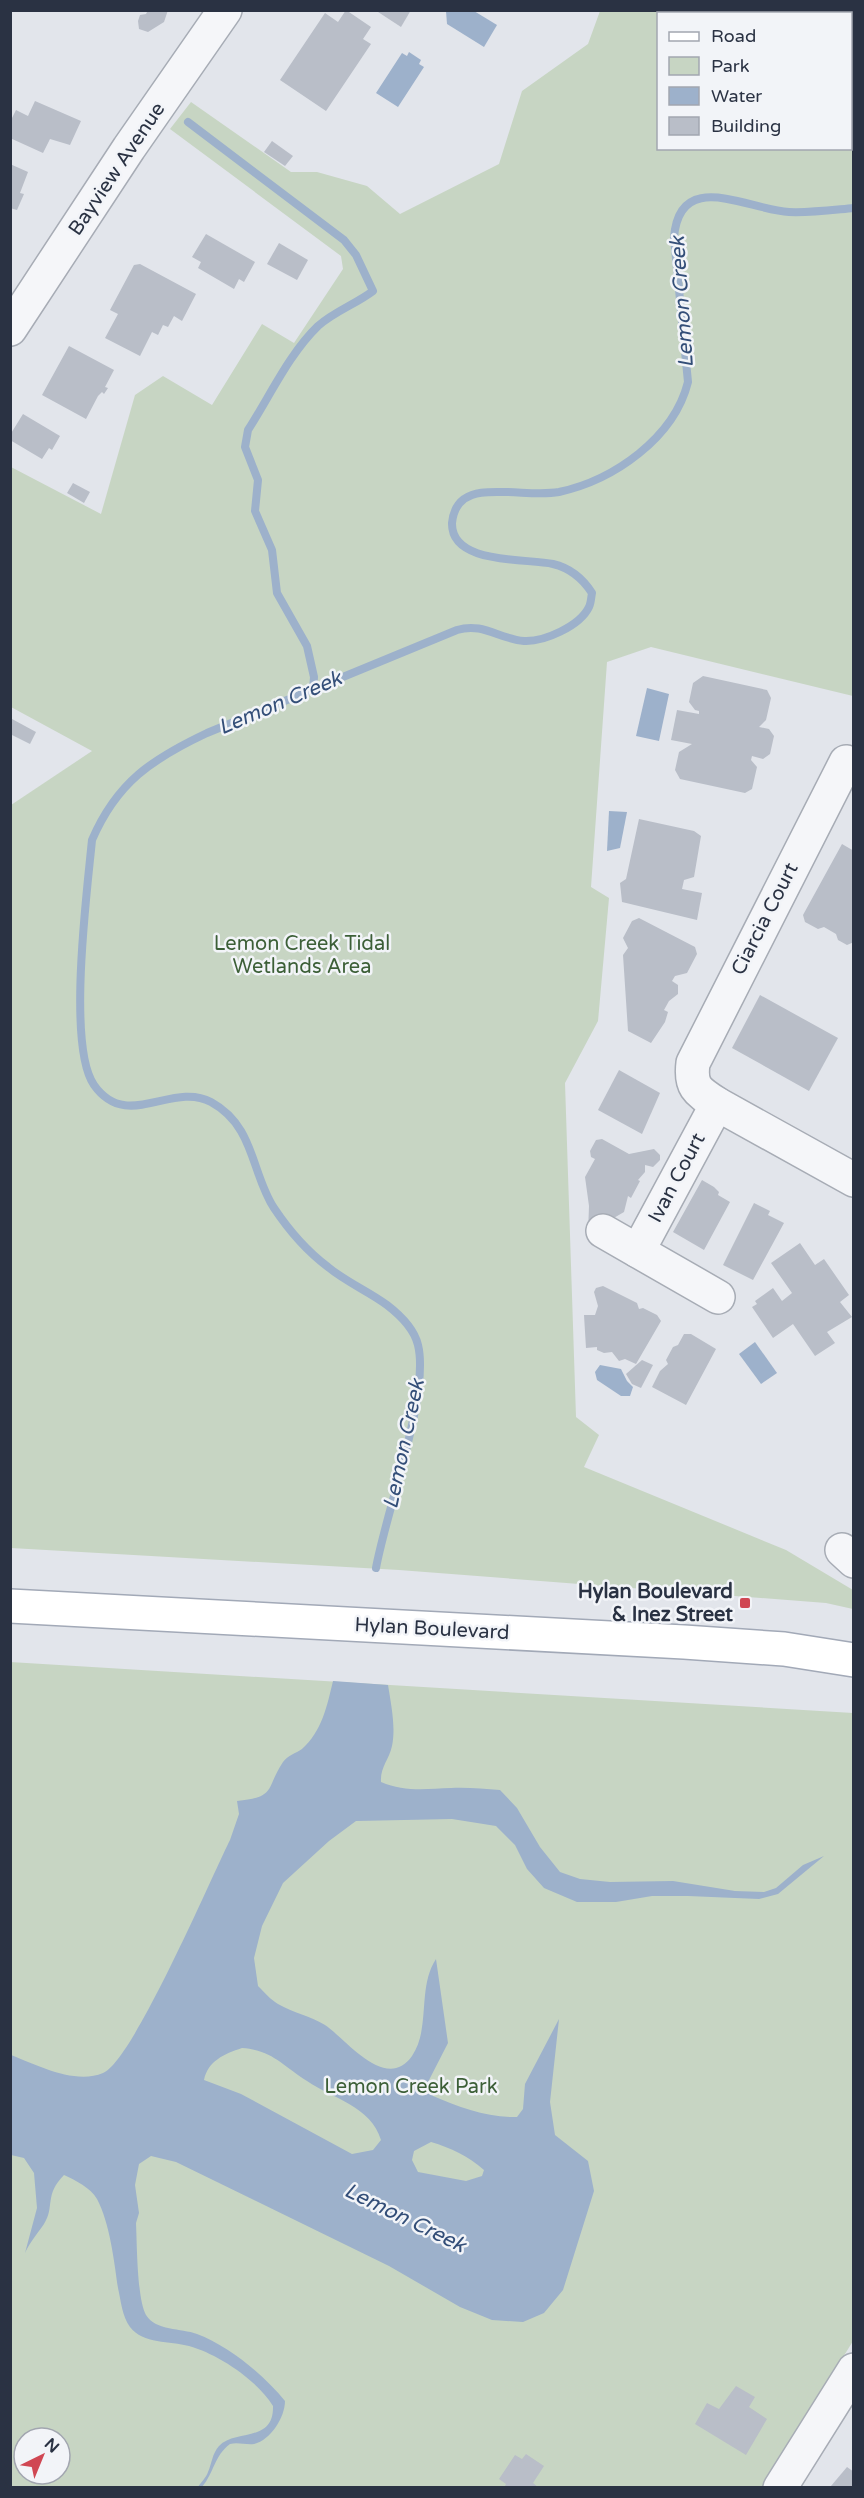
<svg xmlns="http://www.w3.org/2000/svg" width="864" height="2498" font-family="'Varela Round',sans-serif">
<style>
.green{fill:#c7d5c3;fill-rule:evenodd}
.water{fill:#9db1cb;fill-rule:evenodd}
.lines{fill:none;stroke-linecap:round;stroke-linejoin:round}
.stream{stroke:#9db1cb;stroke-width:8}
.building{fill:#b9bec8}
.minor-casing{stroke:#a7acb5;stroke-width:36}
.major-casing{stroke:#a2a9b7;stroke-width:36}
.minor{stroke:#f5f6f9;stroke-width:33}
.major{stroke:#fff;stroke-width:33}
.poi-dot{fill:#d04753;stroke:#f2f4f8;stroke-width:2}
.labels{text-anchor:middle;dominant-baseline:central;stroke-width:5;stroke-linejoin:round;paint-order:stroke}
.street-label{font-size:20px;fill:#2a3243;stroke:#f2f4f8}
.park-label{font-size:20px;fill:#3c5f37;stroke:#f2f4f8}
.poi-label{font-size:20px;font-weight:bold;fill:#2a3243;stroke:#f2f4f8;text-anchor:end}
.water-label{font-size:21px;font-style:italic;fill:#334e78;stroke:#f2f4f8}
</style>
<rect width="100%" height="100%" fill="#e2e5eb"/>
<g class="green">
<path d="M600,11H853V696L651,647L607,662L591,887L609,898L598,1021L565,1083L576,1417L599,1435L584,1467L786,1550L853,1590V1609L826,1603L399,1570L11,1548V805L92,751L11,707V467L101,514L135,395L163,376L212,405L262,324L294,343L343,269L341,256L170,129L191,102L291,172H317L367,186L400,214L499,164L522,91L588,44ZM658,14H850V148H658Z"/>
<path d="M10,1662L853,1713V2341L763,2487H11ZM24,2438H60V2474H24Z"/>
</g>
<g class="water">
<path d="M446,11H474L497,25L484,47L447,24Z"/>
<path d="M409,52L421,60L419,64L424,67L398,107L376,93L402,53L407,56Z"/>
<path d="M647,688L669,694L659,741L636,736Z"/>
<path d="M609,811L627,812L620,848L607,851Z"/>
<path d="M755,1342L777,1373L761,1384L739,1354Z"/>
<path d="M600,1365L621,1369L627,1381L633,1387L630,1396H621L597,1380L595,1372Z"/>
<path d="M333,1681L388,1685C391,1704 396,1727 392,1746C389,1760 380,1767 381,1782C404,1792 426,1789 451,1788C467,1787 484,1789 500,1790L517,1808L540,1847L560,1872L580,1879L610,1882L673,1881L735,1891L764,1892L776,1888L803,1865L824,1856L778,1894L759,1899L688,1896H652L616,1902H577L544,1888L527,1869L515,1845L496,1826L452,1819L356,1821L329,1841L283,1883L262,1926L254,1958L258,1986C264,1992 271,2000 278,2004C293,2013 311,2016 325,2025C346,2039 386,2093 412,2056C431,2028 417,1988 436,1959L448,2043L427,2084L433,2096C459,2107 488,2118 517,2117L523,2109L525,2084L559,2019L550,2102L555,2135L588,2161L594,2191L563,2290L544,2313L523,2322L492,2320L460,2307L389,2266L176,2162L151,2156L139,2164L135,2185L139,2213L136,2223C137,2244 137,2299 146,2315C156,2331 181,2328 197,2334C229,2346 264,2375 285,2401C285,2417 271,2440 254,2444C246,2445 238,2442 230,2444C214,2456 214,2473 202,2487H198C201,2482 206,2478 208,2472C212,2463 212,2454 219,2446C235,2429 274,2443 273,2406C257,2380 218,2354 189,2346C170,2341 143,2344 130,2327C122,2316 121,2301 118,2288C114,2260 110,2224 97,2199C91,2188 75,2180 64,2175C44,2195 55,2207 44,2224C37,2234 30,2242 25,2253L37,2208L34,2173L24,2158L11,2155V2055C37,2065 75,2085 103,2073C133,2061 211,1878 230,1840L239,1814L237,1801C277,1797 265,1789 283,1762C287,1756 296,1753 302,1749C322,1731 327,1706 333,1681ZM242,2048C272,2050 282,2065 307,2081C333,2099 371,2106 381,2140L373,2150L352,2154L241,2094L204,2080C208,2061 224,2054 242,2048ZM431,2142C451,2148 468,2156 484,2170L482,2176L466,2181L418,2172L412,2160L414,2151Z"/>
</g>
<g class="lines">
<g class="stream">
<path d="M188,122L344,240L356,255L373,291C356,304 335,311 318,326C289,354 270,396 248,430L245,447L258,480L255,511L272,550L277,593L307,646L314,677L313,690"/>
<path d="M376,1568C386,1512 430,1394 418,1345C414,1328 400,1315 387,1305C368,1291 346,1282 328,1267C308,1252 288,1229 274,1208C251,1173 255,1126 211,1102C172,1081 127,1132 94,1085C67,1046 87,892 92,840C117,782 152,759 207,733L457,630C483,622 499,639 524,641C544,642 580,626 589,607C591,603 591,598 592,593C583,579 570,568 553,564C526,558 451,565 452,523C453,513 456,505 464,499C476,491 490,492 504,492C521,492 542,495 559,492C614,480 674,438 688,382L674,238C679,168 746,209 789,212C810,213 832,210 854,208"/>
</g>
</g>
<g class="building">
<path d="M148,10H168L164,22L148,32L139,29L138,21L140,15L146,14Z"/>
<path d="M346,10L371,27L363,39L371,44L326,111L280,80L325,13L338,22Z"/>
<path d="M375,10H411L401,27Z"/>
<path d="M35,101L81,121L70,145L50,139L43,153L10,138V122L16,110L28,116Z"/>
<path d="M272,141L293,156L285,166L264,152Z"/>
<path d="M10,164L28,172L20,193L24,194L17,210L10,208Z"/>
<path d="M206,234L255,262L244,282L239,279L234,289L198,268L201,262L192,257Z"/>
<path d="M279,243L308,260L297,280L267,264Z"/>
<path d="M140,264L196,294L182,321L174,316L168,327L163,325L158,335L152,332L140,356L105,338L118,314L110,310L134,265Z"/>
<path d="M69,346L114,370L105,387L108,388L104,394L102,392L98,396L86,419L42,395Z"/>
<path d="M23,414L60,436L52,450L49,448L42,459L10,440V435Z"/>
<path d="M73,483L90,492L84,503L67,493Z"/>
<path d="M703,676L767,690L771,698L766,720L759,727L769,729L774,736L770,754L763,759L752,756L751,760L757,767L752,789L745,793L680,779L675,770L679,752L692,744L671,740L677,710L699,714V711L695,710L689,702L693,683Z"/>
<path d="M12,719L36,732L30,744L10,734Z"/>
<path d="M639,819L694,831L701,836L694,877L684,880L682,889L702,893L697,920L622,902L620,883L626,879Z"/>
<path d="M842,844L854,851V942L847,945L838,940L836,934L824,927L818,929L805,922L803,915Z"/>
<path d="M639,918L695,947L697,954L687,973L675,976L672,981L678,985V994L669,1001L664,1010L668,1012L665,1022L651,1043L628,1031L623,955L628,948L623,938L632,921Z"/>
<path d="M760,995L838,1038L809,1091L732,1048Z"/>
<path d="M619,1070L660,1093L642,1134L598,1110Z"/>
<path d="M602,1139L629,1154L654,1149L660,1155V1160L653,1167L645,1165V1172L638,1180L640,1181L631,1198L628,1196L624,1212L588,1233L589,1206L585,1177L595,1159L591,1157L590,1151L596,1140Z"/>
<path d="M702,1180L714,1187L719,1192L718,1195L730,1202L704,1250L673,1232Z"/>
<path d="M754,1203L770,1211L768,1215L784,1223L753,1280L723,1265Z"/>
<path d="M800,1243L815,1265L824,1259L849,1295L840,1302L852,1317L827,1332L835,1343L815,1356L793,1324L773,1338L752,1307L757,1304L755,1301L773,1288L782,1301L792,1293L771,1263Z"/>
<path d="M603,1286L637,1303L639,1309L643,1308L657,1315L661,1321L636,1364L625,1359L619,1361L612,1352L604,1353L597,1350V1347L586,1348L584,1315H595L598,1306L594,1292L596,1288Z"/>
<path d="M684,1334H691L716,1349L686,1405L652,1387L660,1371L668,1364L666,1360L673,1347L678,1345Z"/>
<path d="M642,1360L653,1365L641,1388L632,1384L626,1374Z"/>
<path d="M736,2386L755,2397L749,2407L767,2419L746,2455L695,2424L707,2403L719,2409Z"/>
<path d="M526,2454L544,2466L533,2483L539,2488H504L506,2484L499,2479L515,2455L522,2459Z"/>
<path d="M847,2467L854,2472V2488H833L831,2486Z"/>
</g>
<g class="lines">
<defs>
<g id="minor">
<path d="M10,329L129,148L225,10"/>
<path d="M846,762L693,1063C690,1087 697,1091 717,1104L854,1180"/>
<path d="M603,1231L718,1297"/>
<path d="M638,1251L717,1104"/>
<path d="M842,1550L854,1561"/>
<path d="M780,2488L854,2370"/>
</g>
<path id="major" d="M10,1606L684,1642L784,1649L854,1660"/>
</defs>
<use href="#minor" class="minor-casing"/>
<use href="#major" class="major-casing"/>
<use href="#minor" class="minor"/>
<use href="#major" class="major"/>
</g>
<rect class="poi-dot" x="739" y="1597" width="12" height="12" rx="3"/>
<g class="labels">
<g class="street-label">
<text transform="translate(117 169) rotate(-56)">Bayview Avenue</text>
<text transform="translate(765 919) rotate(-63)">Ciarcia Court</text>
<text transform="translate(677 1178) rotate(-62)">Ivan Court</text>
<text transform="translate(432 1629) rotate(3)">Hylan Boulevard</text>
</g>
<g class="park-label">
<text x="302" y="944">Lemon Creek Tidal<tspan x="302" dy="23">Wetlands Area</tspan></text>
<text x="411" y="2087">Lemon Creek Park</text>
</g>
<g class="poi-label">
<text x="733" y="1592">Hylan Boulevard<tspan x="733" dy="23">&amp; Inez Street</tspan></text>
</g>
<g class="water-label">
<text transform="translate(682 302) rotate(-94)">Lemon Creek</text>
<text transform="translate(280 703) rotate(-23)">Lemon Creek</text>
<text transform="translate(404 1444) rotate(-78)">Lemon Creek</text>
<text transform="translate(405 2218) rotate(26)">Lemon Creek</text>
</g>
</g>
<rect width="864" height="2498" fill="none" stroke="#2a3243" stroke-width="24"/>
<rect x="657" y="12" width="195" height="138" fill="#f2f4f8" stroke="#a2a6b0" stroke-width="1.5"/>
<rect x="669" y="32" width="30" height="9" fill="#ffffff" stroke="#a2a6b0" stroke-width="1.5"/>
<text x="711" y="42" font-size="18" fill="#2a3243">Road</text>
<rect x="669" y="57" width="30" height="18" fill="#c7d5c3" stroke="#a2a6b0" stroke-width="1.5"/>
<text x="711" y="72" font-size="18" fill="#2a3243">Park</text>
<rect x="669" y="87" width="30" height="18" fill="#9db1cb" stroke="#a2a6b0" stroke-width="1.5"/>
<text x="711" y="102" font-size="18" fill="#2a3243">Water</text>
<rect x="669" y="117" width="30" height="18" fill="#b9bec8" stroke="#a2a6b0" stroke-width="1.5"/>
<text x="711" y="132" font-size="18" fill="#2a3243">Building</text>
<g transform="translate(42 2456) rotate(43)"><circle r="28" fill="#f2f4f8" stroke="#a2a6b0" stroke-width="1.5"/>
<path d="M0-4.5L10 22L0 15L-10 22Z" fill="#d04753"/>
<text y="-9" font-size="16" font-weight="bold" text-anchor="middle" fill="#2a3243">N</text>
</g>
</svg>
